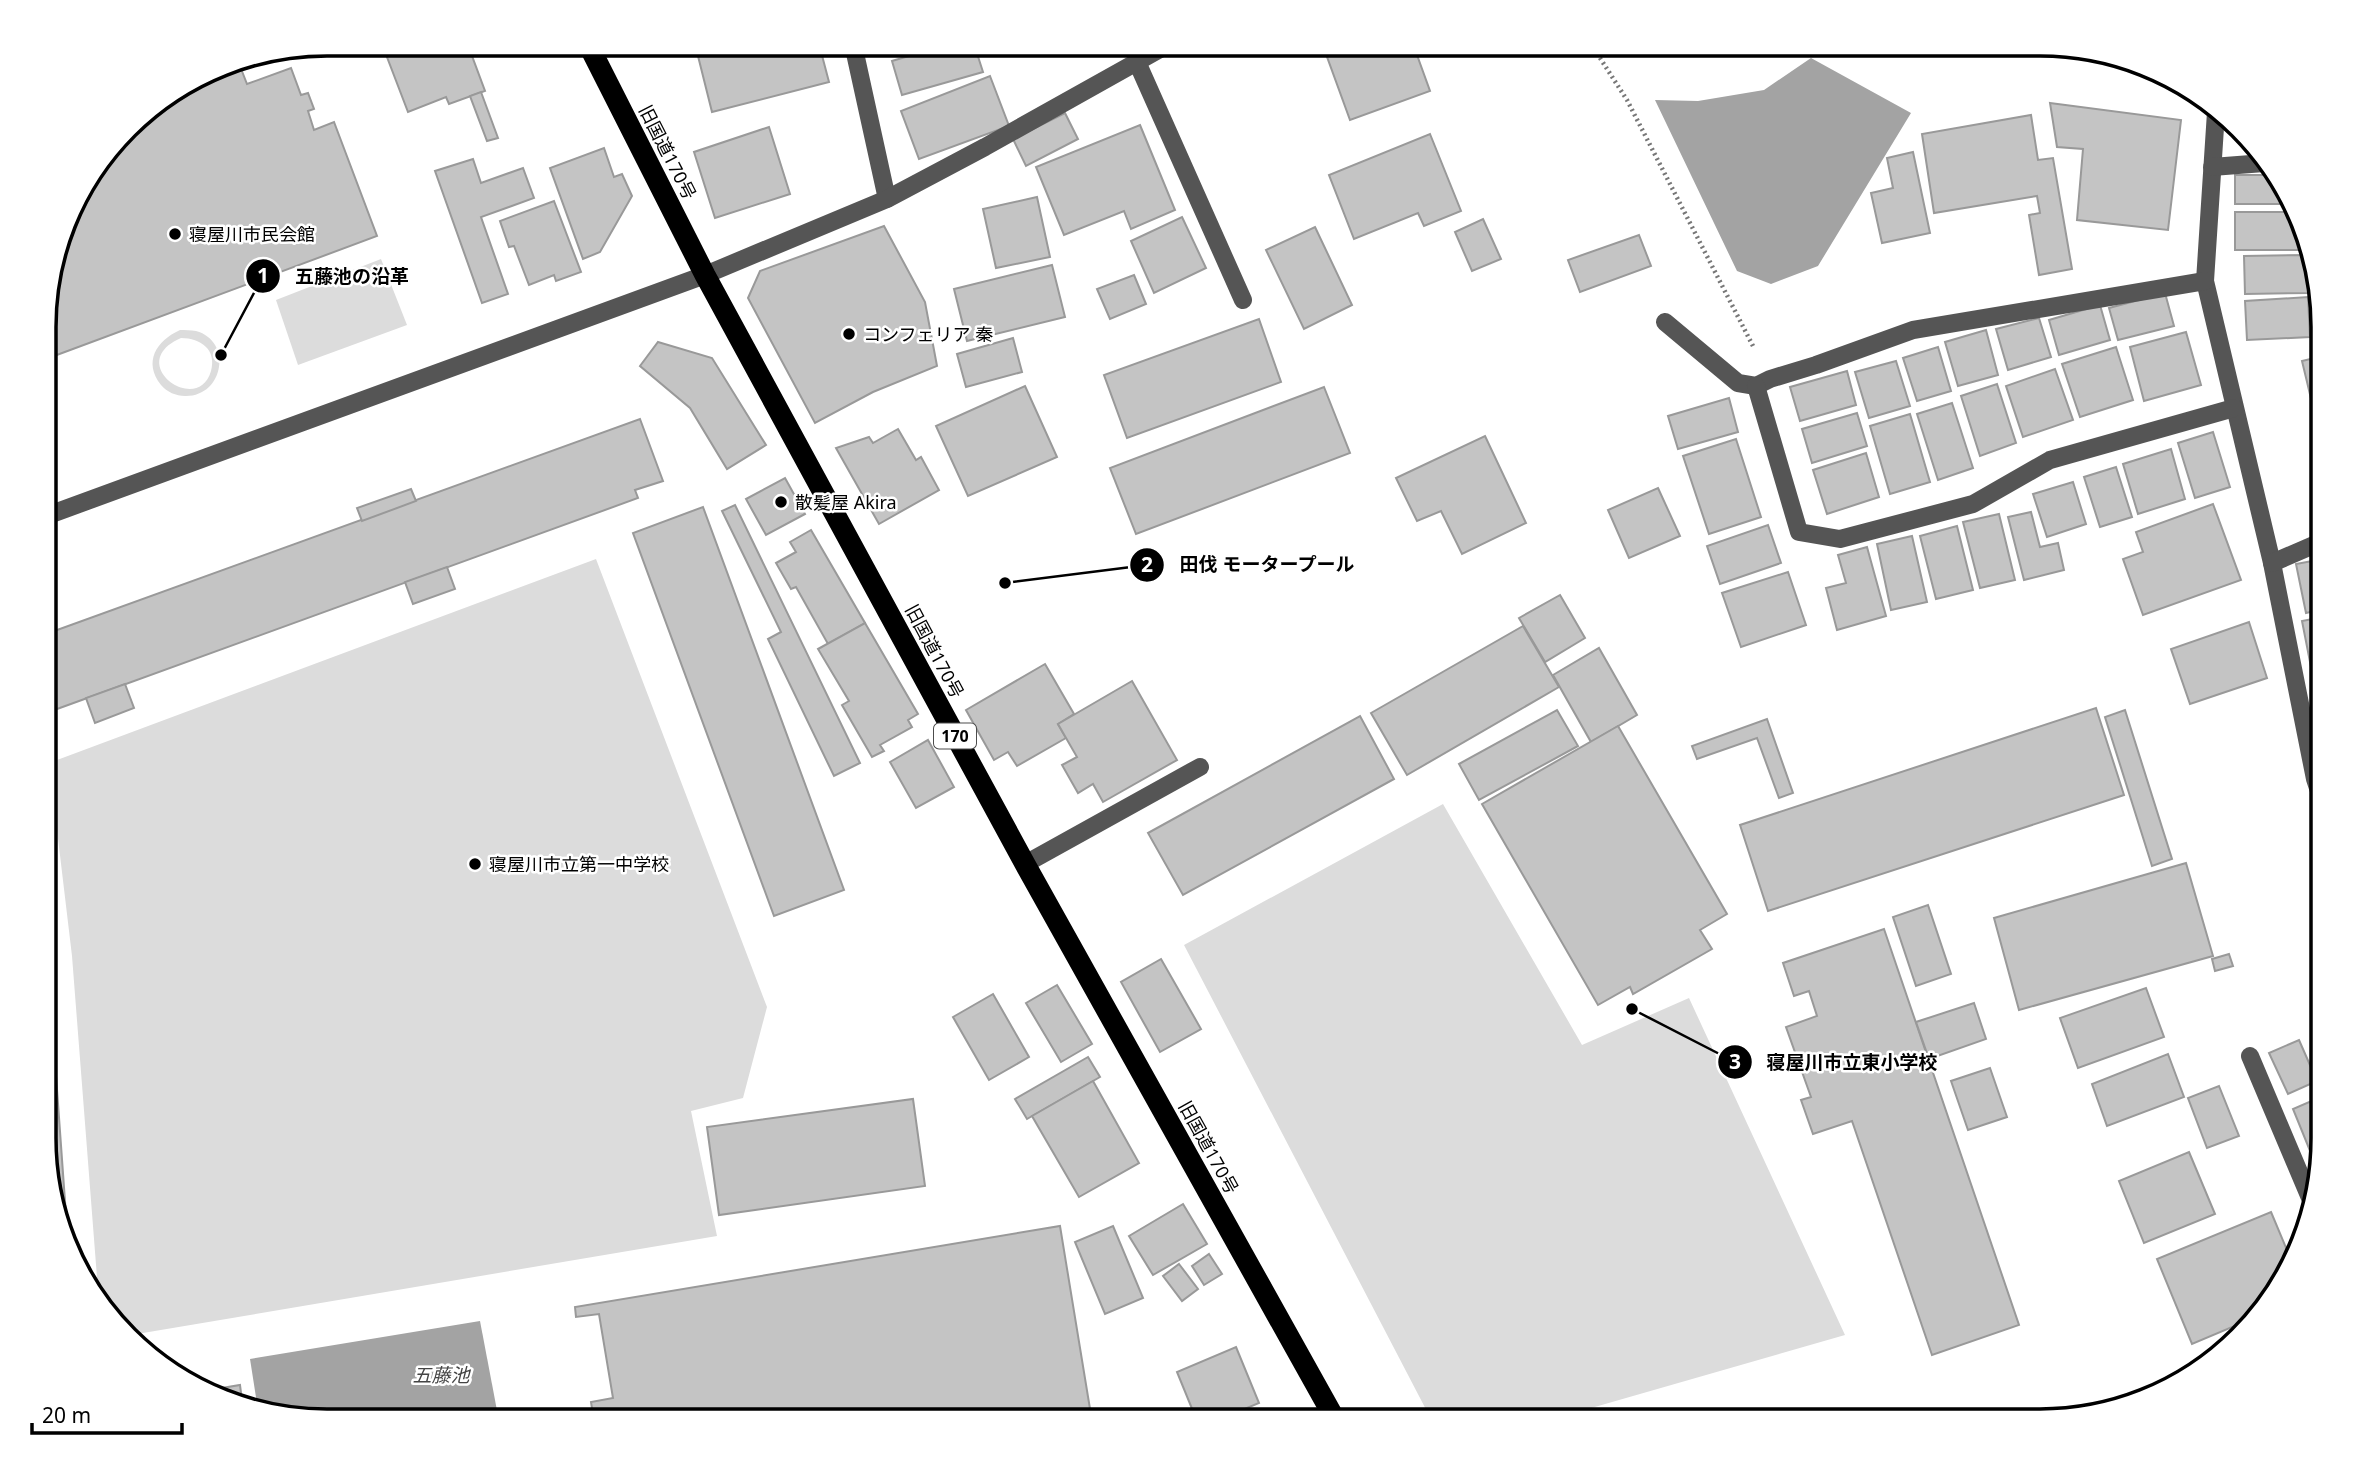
<svg xmlns="http://www.w3.org/2000/svg" width="2367" height="1465" font-family="'Noto Sans','Noto Sans JP',sans-serif">
<style>
.green{fill:#dcdcdc;fill-rule:evenodd}
.water{fill:#a3a3a3}
.building{fill:#c4c4c4;stroke:#999;stroke-width:2}
.lines{fill:none;stroke-linecap:round;stroke-linejoin:round}
.path{stroke:#777;stroke-width:4.5;stroke-dasharray:2 3.5;stroke-linecap:butt}
.minor{stroke:#555;stroke-width:18}
.highway{stroke:#000;stroke-width:21}
.poi-dot{fill:#000;stroke:#fff;stroke-width:2.5}
.labels{text-anchor:middle;dominant-baseline:central;stroke-width:5;stroke-linejoin:round;paint-order:stroke}
.shield{fill:#fff;stroke:#4c4c4c;stroke-width:2}
.shield-label{font-size:16px;font-weight:bold;fill:#000}
.street-label{font-size:18px;fill:#000;stroke:#fff}
.poi-label{font-size:18px;fill:#000;stroke:#fff;text-anchor:start}
.water-label{font-size:19px;font-style:italic;fill:#444;stroke:#fff}
.rim{fill:none;stroke:#000;stroke-width:3.5}
.leader{fill:none;stroke:#000;stroke-width:2.5}
.callout-dot{fill:#000;stroke:#fff;stroke-width:2.5}
.mark-label{font-size:21px;text-anchor:middle;font-weight:bold;fill:#fff}
.callout-label{font-size:19px;text-anchor:middle;font-weight:bold;fill:#000;stroke:#fff;stroke-width:5;stroke-linejoin:round;paint-order:stroke}
</style>
<rect width="100%" height="100%" fill="#fff"/>
<g class="green">
<path d="M381,259L407,325L298,365L276,300Z"/>
<path d="M180,330C185,330 191,330 196,331C233,341 224,397 185,396C176,396 167,392 161,385C143,362 156,341 180,330ZM181,338C201,338 217,350 211,371C198,417 123,363 181,338Z"/>
<path d="M596,559L767,1007L743,1098L691,1111L717,1236L131,1335L99,1303L72,956L49,763Z"/>
<path d="M1443,804L1582,1045L1689,998L1845,1335L1546,1421H1432L1184,945Z"/>
</g>
<g class="water">
<path d="M1811,58L1911,113L1818,266L1771,284L1737,271L1655,100L1698,101L1764,90Z"/>
<path d="M480,1321L499,1421H326L258,1410L250,1359Z"/>
</g>
<g class="building">
<path d="M382,44H460L463,51L469,48L485,91L449,104L446,97L408,112Z"/>
<path d="M695,44H819L829,82L712,112Z"/>
<path d="M949,44H974L983,72L902,95L892,61Z"/>
<path d="M1356,44H1413L1430,91L1350,120L1326,54Z"/>
<path d="M1433,44H1467L1436,54Z"/>
<path d="M238,61L247,84L291,68L301,95L308,93L314,109L308,111L314,130L334,122L377,236L46,359V290L73,201L140,114L219,65Z"/>
<path d="M990,76L1009,126L919,159L901,111Z"/>
<path d="M481,92L498,138L487,141L470,96Z"/>
<path d="M2050,103L2181,120L2168,230L2077,220L2083,149L2057,147Z"/>
<path d="M1065,113L1078,139L1026,166L1013,139Z"/>
<path d="M2031,115L2038,160L2053,158L2072,269L2039,275L2029,215L2040,213L2037,196L1934,213L1922,134Z"/>
<path d="M1140,125L1175,210L1131,229L1124,211L1064,235L1036,167Z"/>
<path d="M769,127L790,194L715,218L694,152Z"/>
<path d="M1430,134L1461,211L1424,226L1418,213L1354,239L1329,175Z"/>
<path d="M604,148L614,177L622,174L632,196L600,252L583,259L550,168Z"/>
<path d="M1913,152L1930,233L1882,243L1871,193L1893,188L1887,158Z"/>
<path d="M473,159L481,183L523,168L534,198L481,217L508,294L482,303L435,171Z"/>
<path d="M2235,175H2276L2286,186L2291,204H2235Z"/>
<path d="M1037,197L1050,257L996,268L983,209Z"/>
<path d="M554,201L581,272L556,281L554,275L529,285L514,246L509,247L500,221Z"/>
<path d="M2235,212H2294L2305,250H2235Z"/>
<path d="M1182,217L1206,268L1154,293L1131,241Z"/>
<path d="M1483,219L1501,259L1472,271L1455,232Z"/>
<path d="M884,226L925,302L937,366L873,392L815,423L748,298L760,271Z"/>
<path d="M1315,227L1352,305L1304,329L1266,250Z"/>
<path d="M1639,235L1651,266L1580,292L1568,260Z"/>
<path d="M2307,255L2309,262V293L2245,294L2244,256Z"/>
<path d="M1052,265L1065,317L967,341L954,289Z"/>
<path d="M1134,275L1146,304L1110,319L1097,289Z"/>
<path d="M2165,293L2174,326L2118,340L2109,308Z"/>
<path d="M2308,297L2310,337L2247,340L2245,301Z"/>
<path d="M2100,305L2110,340L2059,355L2049,320Z"/>
<path d="M2039,318L2051,357L2008,370L1996,329Z"/>
<path d="M1259,319L1281,382L1127,438L1104,375Z"/>
<path d="M1986,330L1998,375L1958,386L1945,342Z"/>
<path d="M2186,332L2201,385L2144,401L2130,347Z"/>
<path d="M1013,338L1022,372L966,387L957,354Z"/>
<path d="M658,342L712,358L766,445L727,469L690,408L640,366Z"/>
<path d="M1938,347L1951,391L1917,401L1903,358Z"/>
<path d="M2116,347L2133,400L2080,417L2062,364Z"/>
<path d="M2323,356V409L2314,411L2302,361Z"/>
<path d="M1896,361L1910,406L1869,418L1855,372Z"/>
<path d="M2055,369L2073,420L2023,437L2006,386Z"/>
<path d="M1847,371L1856,405L1800,421L1790,387Z"/>
<path d="M1997,384L2016,443L1980,456L1961,396Z"/>
<path d="M1025,386L1057,457L968,496L936,426Z"/>
<path d="M1324,387L1350,453L1136,534L1110,468Z"/>
<path d="M1729,398L1738,432L1678,449L1668,416Z"/>
<path d="M1952,403L1973,468L1938,480L1917,414Z"/>
<path d="M1857,413L1867,446L1812,463L1802,429Z"/>
<path d="M1910,414L1930,482L1890,494L1870,426Z"/>
<path d="M640,419L663,481L635,490L638,498L46,713V634Z"/>
<path d="M898,429L916,460L921,457L939,490L879,524L836,448L869,437L873,443Z"/>
<path d="M2213,432L2230,487L2195,498L2178,443Z"/>
<path d="M1485,436L1526,523L1462,554L1441,511L1417,521L1396,478Z"/>
<path d="M1736,439L1761,517L1709,534L1683,456Z"/>
<path d="M2171,449L2185,499L2138,514L2123,464Z"/>
<path d="M1866,453L1879,497L1827,514L1813,470Z"/>
<path d="M2116,467L2132,517L2100,527L2084,477Z"/>
<path d="M785,478L805,514L766,535L746,499Z"/>
<path d="M2073,482L2086,524L2047,537L2033,494Z"/>
<path d="M1658,488L1680,536L1629,558L1608,510Z"/>
<path d="M411,489L416,501L362,521L357,508Z"/>
<path d="M2213,504L2241,580L2143,615L2123,559L2143,552L2136,532Z"/>
<path d="M735,505L860,763L834,776L768,639L781,632L722,511Z"/>
<path d="M703,507L844,890L774,916L633,533Z"/>
<path d="M2031,512L2040,547L2058,543L2064,570L2024,580L2008,517Z"/>
<path d="M1999,514L2015,580L1980,588L1963,522Z"/>
<path d="M1768,525L1781,563L1720,584L1707,546Z"/>
<path d="M1957,526L1973,590L1936,599L1920,536Z"/>
<path d="M811,530L865,623L828,644L796,587L791,589L776,563L796,552L790,542Z"/>
<path d="M1912,536L1927,602L1891,610L1877,544Z"/>
<path d="M1867,547L1886,616L1837,630L1826,588L1846,583L1838,555Z"/>
<path d="M2323,559V609L2306,613L2296,564Z"/>
<path d="M447,567L455,589L413,604L405,582Z"/>
<path d="M1788,572L1806,625L1741,647L1722,593Z"/>
<path d="M1560,595L1585,638L1545,662L1519,618Z"/>
<path d="M2323,617V664L2311,667L2302,621Z"/>
<path d="M2249,622L2267,678L2190,704L2171,649Z"/>
<path d="M865,623L918,714L908,720L912,727L880,745L884,751L872,757L842,705L849,701L818,649Z"/>
<path d="M1523,626L1559,687L1407,775L1371,713Z"/>
<path d="M1599,648L1637,715L1591,742L1553,675Z"/>
<path d="M1045,664L1074,714L1058,724L1066,738L1017,766L1008,752L994,760L966,710Z"/>
<path d="M1132,681L1177,760L1103,802L1093,784L1078,793L1062,765L1077,757L1058,724Z"/>
<path d="M125,684L134,708L95,723L86,698Z"/>
<path d="M2096,708L2124,795L1768,911L1740,825Z"/>
<path d="M1557,710L1578,746L1479,800L1459,764Z"/>
<path d="M2125,710L2172,859L2152,866L2105,717Z"/>
<path d="M1360,716L1394,779L1183,895L1148,833Z"/>
<path d="M1767,719L1793,793L1779,798L1757,738L1697,759L1692,746Z"/>
<path d="M1618,726L1727,914L1700,930L1712,949L1633,994L1630,987L1598,1005L1482,804Z"/>
<path d="M928,740L954,787L916,808L890,762Z"/>
<path d="M2186,863L2213,956L2019,1010L1994,918Z"/>
<path d="M1928,905L1951,974L1916,986L1893,917Z"/>
<path d="M1884,929L2019,1325L1932,1355L1852,1121L1813,1134L1801,1100L1811,1097L1786,1027L1817,1016L1809,991L1794,996L1783,963Z"/>
<path d="M2229,954L2233,966L2215,971L2212,959Z"/>
<path d="M1161,959L1201,1029L1160,1052L1121,982Z"/>
<path d="M48,964L67,1229L46,1175V965Z"/>
<path d="M1057,985L1092,1044L1061,1062L1026,1003Z"/>
<path d="M2146,988L2164,1037L2078,1068L2060,1018Z"/>
<path d="M993,994L1029,1057L989,1080L953,1017Z"/>
<path d="M1974,1003L1986,1039L1929,1059L1916,1022Z"/>
<path d="M2299,1040L2317,1081L2288,1094L2269,1053Z"/>
<path d="M2168,1054L2184,1097L2107,1126L2092,1084Z"/>
<path d="M1088,1057L1100,1077L1027,1119L1015,1099Z"/>
<path d="M1990,1068L2007,1117L1968,1130L1951,1081Z"/>
<path d="M1093,1081L1139,1163L1079,1197L1032,1116Z"/>
<path d="M2219,1086L2239,1136L2207,1148L2188,1098Z"/>
<path d="M2323,1096V1156L2319,1173L2293,1109Z"/>
<path d="M913,1099L925,1186L719,1215L707,1127Z"/>
<path d="M2189,1152L2215,1214L2144,1243L2119,1181Z"/>
<path d="M1183,1204L1207,1244L1153,1275L1129,1236Z"/>
<path d="M2271,1212L2292,1262L2276,1295L2249,1320L2192,1344L2157,1259Z"/>
<path d="M1060,1226L1092,1421H594L591,1402L613,1398L599,1314L576,1317L575,1307Z"/>
<path d="M1113,1226L1143,1298L1105,1314L1075,1242Z"/>
<path d="M1209,1254L1222,1274L1204,1285L1192,1266Z"/>
<path d="M1179,1264L1198,1289L1182,1301L1163,1276Z"/>
<path d="M1236,1347L1259,1403L1216,1421H1197L1177,1372Z"/>
<path d="M240,1385L243,1408L236,1406L204,1391Z"/>
<path d="M2112,1403V1404L2078,1415L2077,1407Z"/>
</g>
<g class="lines">
<path class="path" d="M1591,44L1627,100L1754,348"/>
<g class="minor">
<path d="M853,44L887,199"/>
<path d="M1137,62L1243,300"/>
<path d="M2216,112L2205,281L2272,563L2315,779L2323,803"/>
<path d="M2212,167L2264,163"/>
<path d="M1665,322L1738,383L1756,386L1770,379L1816,365L1913,330L2205,281"/>
<path d="M1756,386L1799,532L1840,539L1973,504L2050,460L2234,408"/>
<path d="M46,516L705,275L887,199L985,147L1169,44"/>
<path d="M2272,563L2323,541"/>
<path d="M1025,864L1200,767"/>
<path d="M2250,1056L2313,1205"/>
</g>
<path class="highway" d="M588,44L705,275L1025,864L1336,1421"/>
</g>
<g class="poi-dot">
<circle cx="175" cy="234" r="7"/>
<circle cx="849" cy="334" r="7"/>
<circle cx="781" cy="502" r="7"/>
<circle cx="475" cy="864" r="7"/>
</g>
<g class="labels">
<rect class="shield" x="934" y="723.5" width="42" height="25" rx="5"/>
<g class="shield-label">
<text x="955" y="736">170</text>
</g>
<g class="street-label">
<text transform="translate(668 152) rotate(63)">旧国道170号</text>
<text transform="translate(935 651) rotate(62)">旧国道170号</text>
<text transform="translate(1209 1147) rotate(61)">旧国道170号</text>
</g>
<g class="poi-label">
<text x="189" y="234">寝屋川市民会館</text>
<text x="863" y="334">コンフェリア 秦</text>
<text x="795" y="502">散髪屋 Akira</text>
<text x="489" y="864">寝屋川市立第一中学校</text>
</g>
<g class="water-label">
<text x="441" y="1375">五藤池</text>
</g>
</g>
<path d="M0 0H2367V1465H0ZM327 56H2040A271 271 0 0 1 2311 327V1138A271 271 0 0 1 2040 1409H327A271 271 0 0 1 56 1138V327A271 271 0 0 1 327 56Z" fill="#fff" fill-rule="evenodd"/>
<path class="rim" d="M327 56H2040A271 271 0 0 1 2311 327V1138A271 271 0 0 1 2040 1409H327A271 271 0 0 1 56 1138V327A271 271 0 0 1 327 56Z"/>
<path class="leader" d="M221 355L263 276M1005 583L1147 565M1632 1009L1735 1062"/>
<g class="callout-dot">
<circle cx="221" cy="355" r="7"/>
<circle cx="1005" cy="583" r="7"/>
<circle cx="1632" cy="1009" r="7"/>
<circle cx="263" cy="276" r="18"/>
<circle cx="1147" cy="565" r="18"/>
<circle cx="1735" cy="1062" r="18"/>
</g>
<g class="mark-label">
<text x="263" y="283">1</text>
<text x="1147" y="572">2</text>
<text x="1735" y="1069">3</text>
</g>
<g class="callout-label">
<text x="352" y="283">五藤池の沿革</text>
<text x="1267" y="571">田伐 モータープール</text>
<text x="1852" y="1069">寝屋川市立東小学校</text>
</g>
<path d="M32 1423v10h150v-10" fill="none" stroke="#000000" stroke-width="3.5"/>
<text x="42" y="1423" font-size="21" fill="#000000" stroke="#ffffff" stroke-width="5" paint-order="stroke">20 m</text>
</svg>
